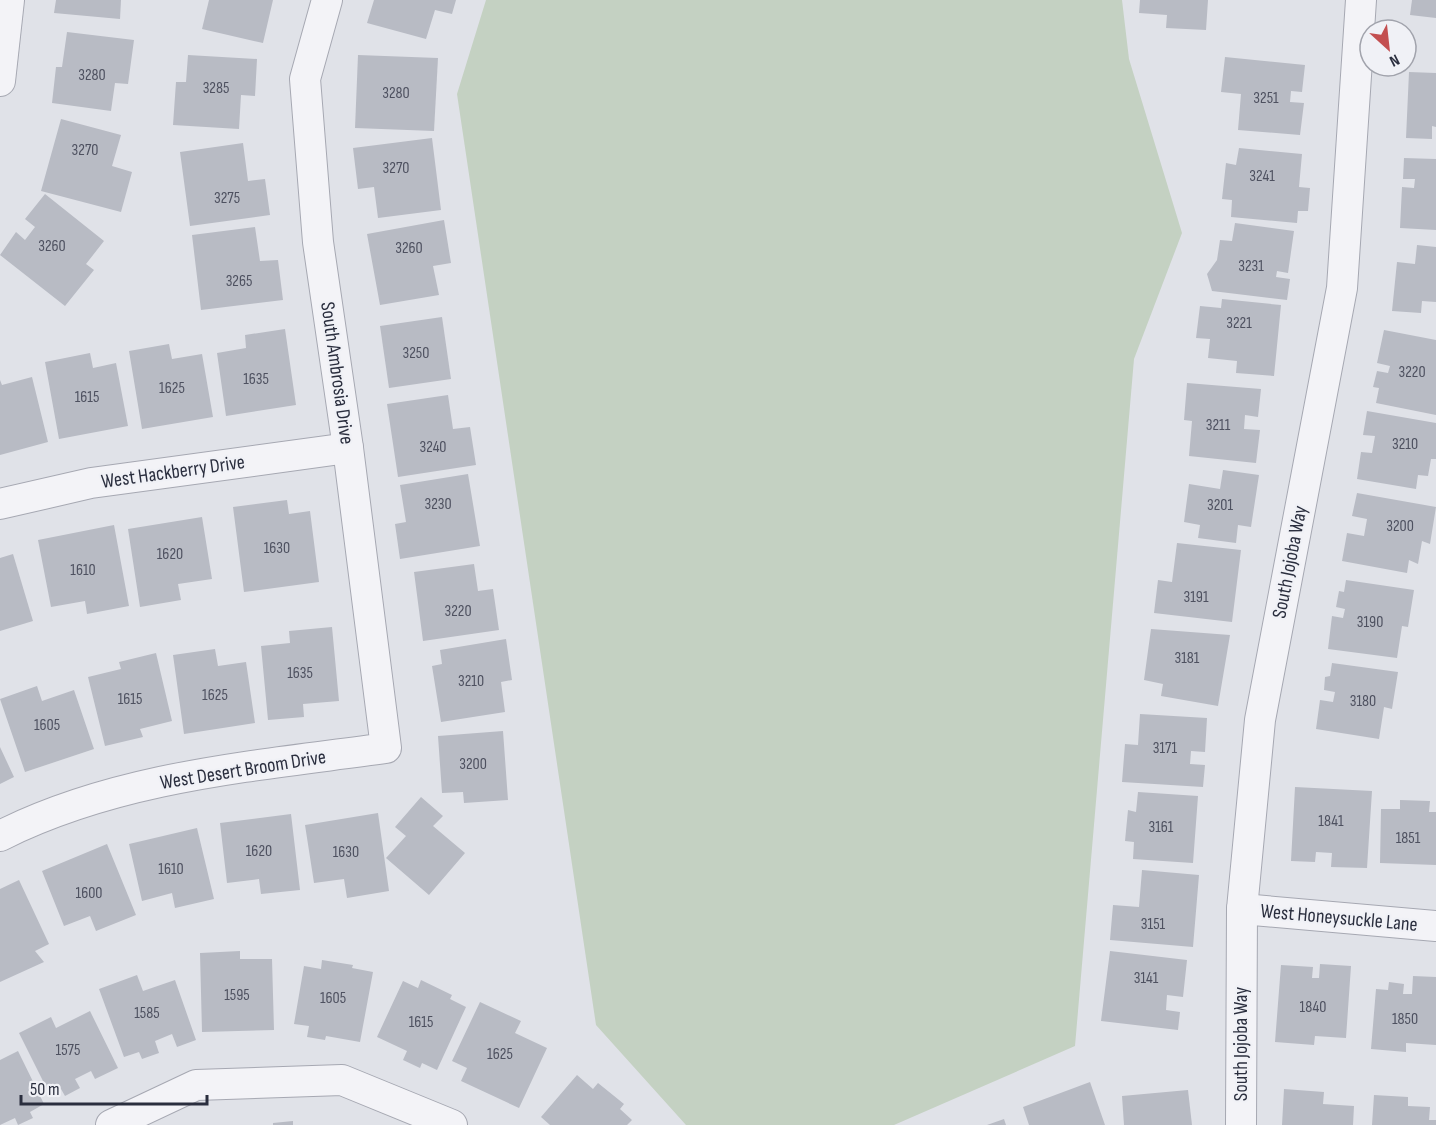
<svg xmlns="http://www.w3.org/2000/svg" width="1436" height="1125" font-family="'Sofia Sans Condensed',sans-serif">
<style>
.green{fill:#c4d1c2}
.building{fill:#b8bbc4}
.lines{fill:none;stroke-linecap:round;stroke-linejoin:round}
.minor-casing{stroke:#a6a8b2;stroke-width:32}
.minor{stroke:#f3f3f7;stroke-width:30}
.labels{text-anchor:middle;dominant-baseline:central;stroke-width:4.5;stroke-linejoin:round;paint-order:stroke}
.number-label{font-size:16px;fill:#4e5160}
.street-label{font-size:20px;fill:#2a2e3e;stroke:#f0f1f6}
</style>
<rect width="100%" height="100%" fill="#e0e2e8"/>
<path class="green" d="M486,0H1122L1129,59L1182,233L1134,359L1075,1046L894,1125H686L596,1025L457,94Z"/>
<g class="building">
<path d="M56,0H121L120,19L54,13Z"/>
<path d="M209,0H273L263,43L202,29Z"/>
<path d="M374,0H456L452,14L435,10L426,39L367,23Z"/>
<path d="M1140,0H1208L1206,30L1166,28L1167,15L1139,13Z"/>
<path d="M1412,0H1436V18L1410,15Z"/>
<path d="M67,32L134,40L128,84L115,83L111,111L52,103L56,67H62Z"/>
<path d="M188,55L257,59L255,96L241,95L239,129L173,125L176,82H186Z"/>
<path d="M358,55L438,58L434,131L355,128Z"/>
<path d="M1225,57L1305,65L1302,92L1291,91L1290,102L1304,103L1300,135L1238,130L1241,94L1221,92Z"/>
<path d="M1409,72L1436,73V127L1432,126V139L1406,138Z"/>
<path d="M61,119L121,135L112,166L132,172L121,212L41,191Z"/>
<path d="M432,138L441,210L378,218L374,187L358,189L353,148Z"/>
<path d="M243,143L248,181L265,179L270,215L190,226L180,152Z"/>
<path d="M1239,148L1302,154L1299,187L1310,188L1308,211H1298L1297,223L1231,217L1232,200L1222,199L1226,163L1236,165Z"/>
<path d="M1404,158L1436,159V230L1400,228L1402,187L1414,188L1415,179H1403Z"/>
<path d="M45,194L104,241L86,264L94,270L65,306L0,255L16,232L25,240L35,227L25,219Z"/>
<path d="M444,220L451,263L433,266L439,295L380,305L367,234Z"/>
<path d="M1235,223L1294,231L1288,273L1277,271L1276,277L1290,279L1287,300L1212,291L1207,274L1217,260L1220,240L1232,241Z"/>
<path d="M255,227L260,261L278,260L283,300L201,310L192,235Z"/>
<path d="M1417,245L1436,247V302L1422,301L1421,313L1392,311L1397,262L1415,264Z"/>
<path d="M1222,299L1281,305L1274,376L1236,373L1237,361L1208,358L1210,339L1196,338L1200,306L1221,308Z"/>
<path d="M442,317L451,379L389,388L380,326Z"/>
<path d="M285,329L296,405L226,416L217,353L246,348L245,335Z"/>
<path d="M1384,330L1436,340V415L1376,403L1379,388L1373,387L1377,371L1388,373L1390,366L1377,363Z"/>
<path d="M169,344L172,359L202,354L213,417L142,429L129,351Z"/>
<path d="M90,353L93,368L116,363L128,426L59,439L45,362Z"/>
<path d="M32,377L48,442L0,455V380L2,385Z"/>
<path d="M1187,383L1261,389L1258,417L1245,415L1244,429L1260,430L1256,463L1189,456L1192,421L1184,420Z"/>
<path d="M448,395L453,429L470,427L476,465L398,477L387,404Z"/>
<path d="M1367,411L1436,423V459H1431L1428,476L1418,475L1416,489L1357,479L1361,452L1372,453L1375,436L1363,435Z"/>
<path d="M1223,470L1259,475L1251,527L1238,525L1236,543L1198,538L1200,525L1184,522L1189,484L1220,489Z"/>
<path d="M468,474L480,546L400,559L395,524L406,522L400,485Z"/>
<path d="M1357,493L1436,507L1430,544L1422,541L1418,564L1409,560L1407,573L1342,561L1347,533L1364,536L1367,519L1352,516Z"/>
<path d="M287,500L289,514L310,511L319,582L244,592L233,507Z"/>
<path d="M202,517L212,579L178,584L181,600L140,607L128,529Z"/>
<path d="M114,525L129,606L87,614L85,601L51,607L38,540Z"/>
<path d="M1177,543L1241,550L1232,622L1154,613L1158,580L1172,582Z"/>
<path d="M13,554L33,621L0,631V558Z"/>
<path d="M474,564L478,591L493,589L499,630L423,641L414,572Z"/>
<path d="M1346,580L1414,590L1408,627L1402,626L1397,658L1328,649L1332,616L1343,618L1345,609L1336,607L1339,591L1344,592Z"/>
<path d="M332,627L339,701L303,704L304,717L268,720L261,646L290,643L289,631Z"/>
<path d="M1151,629L1230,635L1218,706L1161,696L1163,684L1144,680Z"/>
<path d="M506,639L512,680L501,682L505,712L441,722L432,666L442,664L440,650Z"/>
<path d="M215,649L218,666L246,662L255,723L184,734L173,655Z"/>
<path d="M156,653L172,721L140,729L143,737L105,746L88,677L121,669L119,662Z"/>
<path d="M1332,663L1398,672L1392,709L1384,707L1379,739L1316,729L1320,700L1333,702L1335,692L1324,690L1325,677L1330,676Z"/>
<path d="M37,686L42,701L74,690L94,749L25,772L0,699Z"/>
<path d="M1140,714L1207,718L1205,752L1191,751L1190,764L1205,765L1203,787L1122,782L1125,744L1138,745Z"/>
<path d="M503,731L508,800L464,803L463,792L442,793L438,736Z"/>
<path d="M0,747L14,777L0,784Z"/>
<path d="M1295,787L1372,791L1367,868L1331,867L1332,853L1316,852L1315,862L1291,861Z"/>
<path d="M1138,792L1198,796L1193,863L1133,859L1134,842L1125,841L1128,810L1136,812Z"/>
<path d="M421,797L443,816L433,826L465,853L429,895L386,858L406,836L395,827Z"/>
<path d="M1400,800L1430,801L1429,812H1436V865L1380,863L1381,809H1400Z"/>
<path d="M378,813L389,891L347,898L344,879L314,883L305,825Z"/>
<path d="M291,814L300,890L261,894L259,879L227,883L220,823Z"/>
<path d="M197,828L214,899L175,908L172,893L142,901L129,844Z"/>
<path d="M107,844L136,915L96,931L90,916L64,926L42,871Z"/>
<path d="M1142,870L1199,875L1193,947L1110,940L1113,905L1139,907Z"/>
<path d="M19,880L49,944L35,951L44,962L0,982V889Z"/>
<path d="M240,951V959H272L274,1030L202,1032L200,953Z"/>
<path d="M1110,951L1187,960L1183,997L1167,995L1166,1010L1180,1012L1178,1030L1101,1021Z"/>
<path d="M322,960L353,965L352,968L373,972L360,1042L326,1036L325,1040L307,1037L309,1026L294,1024L304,966L321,969Z"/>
<path d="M1320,964L1351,966L1346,1038L1315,1036L1314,1045L1275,1042L1281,965L1313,967L1312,978H1319Z"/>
<path d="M137,975L143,991L175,980L196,1040L177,1047L172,1034L155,1041L159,1053L142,1059L139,1052L124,1057L99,989Z"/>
<path d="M1413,976L1436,977V1045L1406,1043V1052L1371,1049L1376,989L1388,990L1389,982L1404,984L1403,994H1412Z"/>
<path d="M421,980L452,995L450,999L466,1007L437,1070L422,1063L420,1068L403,1060L407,1051L377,1037L403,981L418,988Z"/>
<path d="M480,1002L521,1021L515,1033L547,1048L519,1108L461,1081L467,1068L452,1061Z"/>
<path d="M90,1011L118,1068L95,1079L91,1071L75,1079L80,1088L65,1096L61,1089L50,1095L19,1033L51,1017L56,1028Z"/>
<path d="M18,1051L44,1104L30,1112L33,1118L18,1125L15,1118L0,1125V1060Z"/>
<path d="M577,1075L593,1089L598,1083L624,1104L620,1109L632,1120L627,1125H550L541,1117Z"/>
<path d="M1090,1082L1105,1125H1029L1023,1107Z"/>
<path d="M1284,1089L1324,1092L1323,1104L1354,1106L1353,1125H1282Z"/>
<path d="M1188,1090L1192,1125H1124L1122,1096Z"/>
<path d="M1374,1095L1408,1097V1106L1430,1107L1429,1120H1436V1125H1372Z"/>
<path d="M1004,1119L1006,1125H987Z"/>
<path d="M293,1121V1125H273V1123Z"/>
</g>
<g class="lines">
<defs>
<g id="minor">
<path d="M0,81L9,0"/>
<path d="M0,504L91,483L348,448"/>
<path d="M0,836C119,776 256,766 386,748L348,448L318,242L305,79L327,0"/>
<path d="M1242,909L1436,926"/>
<path d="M111,1125L196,1085L342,1080L452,1125"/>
<path d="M1241,1125L1242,909L1260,720L1342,288L1361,0"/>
</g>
</defs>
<use href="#minor" class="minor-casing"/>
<use href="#minor" class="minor"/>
</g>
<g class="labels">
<g class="number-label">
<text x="92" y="75">3280</text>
<text x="216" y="88">3285</text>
<text x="396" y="93">3280</text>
<text x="1266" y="98">3251</text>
<text x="85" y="150">3270</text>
<text x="396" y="168">3270</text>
<text x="1262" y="176">3241</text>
<text x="227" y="198">3275</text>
<text x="52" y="246">3260</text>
<text x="409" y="248">3260</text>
<text x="1251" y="266">3231</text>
<text x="239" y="281">3265</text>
<text x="1239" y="323">3221</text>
<text x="416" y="353">3250</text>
<text x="1412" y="372">3220</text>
<text x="256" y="379">1635</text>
<text x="172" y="388">1625</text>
<text x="87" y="397">1615</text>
<text x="1218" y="425">3211</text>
<text x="1405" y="444">3210</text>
<text x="433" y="447">3240</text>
<text x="438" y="504">3230</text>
<text x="1220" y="505">3201</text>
<text x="1400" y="526">3200</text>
<text x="277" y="548">1630</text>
<text x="170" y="554">1620</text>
<text x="83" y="570">1610</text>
<text x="1196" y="597">3191</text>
<text x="458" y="611">3220</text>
<text x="1370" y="622">3190</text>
<text x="1187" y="658">3181</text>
<text x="300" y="673">1635</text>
<text x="471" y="681">3210</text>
<text x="215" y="695">1625</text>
<text x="130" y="699">1615</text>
<text x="1363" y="701">3180</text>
<text x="47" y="725">1605</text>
<text x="1165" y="748">3171</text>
<text x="473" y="764">3200</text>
<text x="1331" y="821">1841</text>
<text x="1161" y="827">3161</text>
<text x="1408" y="838">1851</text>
<text x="259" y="851">1620</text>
<text x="346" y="852">1630</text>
<text x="171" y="869">1610</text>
<text x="89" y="893">1600</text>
<text x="1153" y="924">3151</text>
<text x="1146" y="978">3141</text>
<text x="237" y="995">1595</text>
<text x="333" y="998">1605</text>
<text x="1313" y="1007">1840</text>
<text x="147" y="1013">1585</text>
<text x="1405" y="1019">1850</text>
<text x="421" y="1022">1615</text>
<text x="68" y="1050">1575</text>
<text x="500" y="1054">1625</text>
</g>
<g class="street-label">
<text transform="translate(337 373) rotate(82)">South Ambrosia Drive</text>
<text transform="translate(173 472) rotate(-8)">West Hackberry Drive</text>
<text transform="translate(1290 562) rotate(-79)">South Jojoba Way</text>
<text transform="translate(243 770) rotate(-9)">West Desert Broom Drive</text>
<text transform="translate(1339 918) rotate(5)">West Honeysuckle Lane</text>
<text transform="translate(1241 1044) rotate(-90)">South Jojoba Way</text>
</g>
</g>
<g transform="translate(1388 48) rotate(153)"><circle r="28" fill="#f0f1f6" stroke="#a1a3ac" stroke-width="1.5"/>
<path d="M0-4.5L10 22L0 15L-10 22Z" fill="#c34f50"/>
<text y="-9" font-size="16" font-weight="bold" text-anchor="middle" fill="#2a2e3e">N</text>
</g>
<path d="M21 1095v9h186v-9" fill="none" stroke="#2a2e3e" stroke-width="3"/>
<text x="30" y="1095" font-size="18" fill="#2a2e3e" stroke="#f0f1f6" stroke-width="4.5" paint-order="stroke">50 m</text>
</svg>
